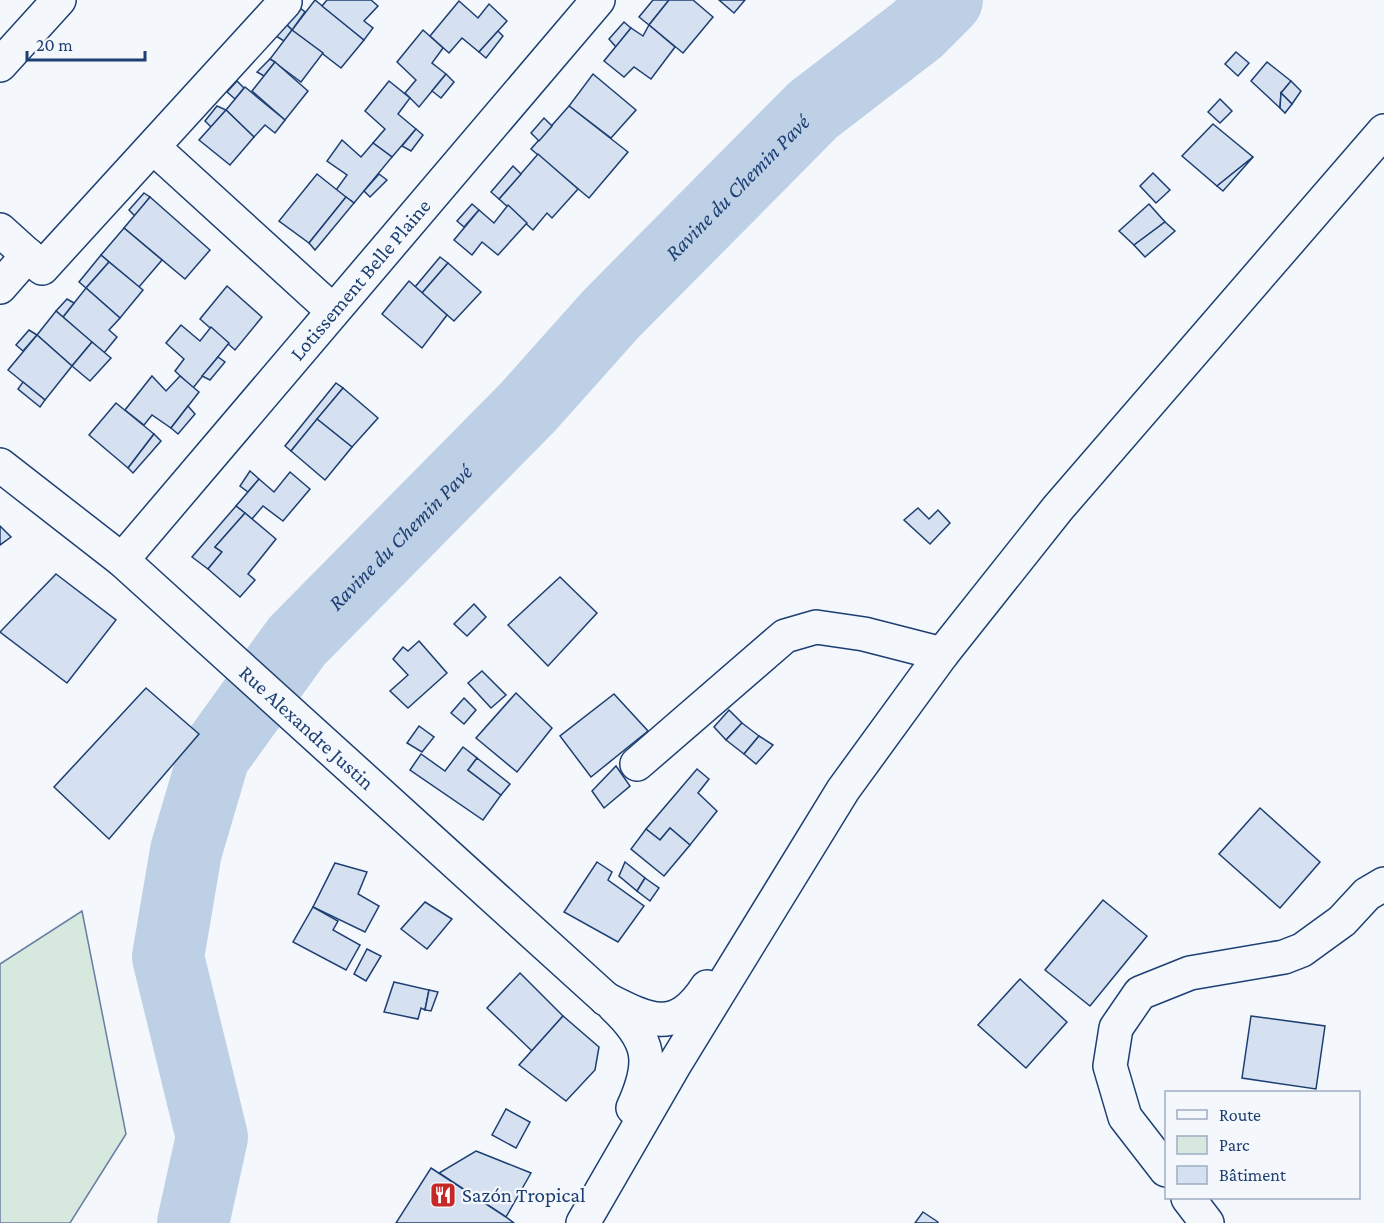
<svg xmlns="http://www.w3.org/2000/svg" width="1384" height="1223" font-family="'Crimson Pro',serif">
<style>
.green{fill:#d7e8df;stroke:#687fa3;stroke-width:1.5}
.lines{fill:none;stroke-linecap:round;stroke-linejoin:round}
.river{stroke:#bed0e5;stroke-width:72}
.building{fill:#d5e0f0;stroke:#1d3f73;stroke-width:1.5}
.minor-casing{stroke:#1d3f73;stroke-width:36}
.highway-casing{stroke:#1d3f73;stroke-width:36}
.minor{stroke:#f4f7fb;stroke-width:33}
.highway{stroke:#f4f7fb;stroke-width:33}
.labels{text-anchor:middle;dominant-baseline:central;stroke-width:4.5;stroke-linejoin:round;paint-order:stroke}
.street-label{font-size:21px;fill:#1d3f73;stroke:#f4f7fb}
.poi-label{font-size:21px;fill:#1d3f73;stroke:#f4f7fb;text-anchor:start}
.water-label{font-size:22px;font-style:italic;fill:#1d3f73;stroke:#f4f7fb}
</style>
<rect width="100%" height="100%" fill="#f4f7fb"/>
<path class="green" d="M82,911L126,1134L70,1223H0V964Z"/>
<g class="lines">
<path class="river" id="s1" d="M193,1223L212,1137L168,957L186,851L214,756L297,641L528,407L611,314L813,110L917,30L947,0"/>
</g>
<g class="building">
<path d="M315,0L364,40L341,68L292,30Z"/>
<path d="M327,0H371L378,6L364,21L373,28L364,40L322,6Z"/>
<path d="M653,0H669L649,25L639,17Z"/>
<path d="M669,0H693L713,17L683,53L649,25Z"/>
<path d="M719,0H745L734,13Z"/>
<path d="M459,1L478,18L489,4L507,21L479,52L462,38L449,53L430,36Z"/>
<path d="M299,7L305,12L292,30L285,23Z"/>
<path d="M624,22L631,28L616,47L609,39Z"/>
<path d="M285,23L292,30L284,41L276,36Z"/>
<path d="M649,25L675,47L651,79L634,67L624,77L604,61L631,28L643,36Z"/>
<path d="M292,30L323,53L301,82L270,59Z"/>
<path d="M423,30L443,48L432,63L446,74L419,107L405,93L416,80L397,62Z"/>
<path d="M498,31L503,36L486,58L479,52Z"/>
<path d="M1236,52L1249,63L1238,76L1225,64Z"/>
<path d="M270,59L275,62L264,76L257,72Z"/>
<path d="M275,62L308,91L285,120L252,91Z"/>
<path d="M1267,62L1291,81L1281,93L1280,108L1251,81Z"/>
<path d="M446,74L454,82L441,98L432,91Z"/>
<path d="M593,74L636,110L611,138L569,106Z"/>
<path d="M237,81L244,88L235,99L227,92Z"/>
<path d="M389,81L410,98L398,114L416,129L392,157L373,143L385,129L365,111Z"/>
<path d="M1291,81L1301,91L1292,104L1281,93Z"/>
<path d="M245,87L285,120L275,133L265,125L254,137L226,110Z"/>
<path d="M1281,93L1292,104L1285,113L1280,108Z"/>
<path d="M1220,99L1232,111L1220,123L1208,112Z"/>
<path d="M217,106L226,110L211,127L205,121Z"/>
<path d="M569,106L628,152L589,198L531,149Z"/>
<path d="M226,110L254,137L230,165L199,140Z"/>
<path d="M544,118L552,126L539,141L531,133Z"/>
<path d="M1213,124L1253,157L1217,186L1182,156Z"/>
<path d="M416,129L423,135L411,151L402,146Z"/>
<path d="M342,140L361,157L373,143L392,157L354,203L336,190L347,175L327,161Z"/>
<path d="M538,154L578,189L552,218L547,213L533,230L499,199Z"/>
<path d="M1253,157L1223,191L1217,186Z"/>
<path d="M513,166L521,174L499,199L491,192Z"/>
<path d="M1153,173L1170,190L1156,203L1140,186Z"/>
<path d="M317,174L346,197L309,243L279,221Z"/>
<path d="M379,174L387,180L370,197L364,191Z"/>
<path d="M144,193L150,197L135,216L129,210Z"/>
<path d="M150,197L210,250L185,279L124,228Z"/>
<path d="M346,197L354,203L315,250L309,243Z"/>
<path d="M472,204L479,210L464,227L457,221Z"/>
<path d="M1149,204L1165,222L1134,245L1119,231Z"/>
<path d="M508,205L527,223L498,255L482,242L472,255L454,240L479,210L494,223Z"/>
<path d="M1165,222L1175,231L1145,257L1134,245Z"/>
<path d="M124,228L162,260L139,287L101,255Z"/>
<path d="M101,255L109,262L86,288L79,282Z"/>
<path d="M440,257L448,263L422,293L415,287Z"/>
<path d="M109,262L143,290L120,318L86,288Z"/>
<path d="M448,263L481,292L454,321L422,293Z"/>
<path d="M409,281L447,315L422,348L382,314Z"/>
<path d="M227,286L262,317L235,350L200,319Z"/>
<path d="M86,288L120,318L109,330L117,337L104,353L63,317Z"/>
<path d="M67,299L74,303L63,317L56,311Z"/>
<path d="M56,311L92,342L72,366L37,335Z"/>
<path d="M181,325L200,341L211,327L229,343L193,388L175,371L184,359L166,343Z"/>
<path d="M29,330L37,335L23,351L16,345Z"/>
<path d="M37,335L72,366L45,400L8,370Z"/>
<path d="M92,342L111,358L90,381L72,366Z"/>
<path d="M218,357L225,362L210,380L202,376Z"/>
<path d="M152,376L166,391L180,376L199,392L171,428L152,415L144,425L125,410Z"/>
<path d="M23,382L45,400L40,407L18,389Z"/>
<path d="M336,383L343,388L291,451L285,446Z"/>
<path d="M343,388L378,418L352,447L317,419Z"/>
<path d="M116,403L154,434L128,468L89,435Z"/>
<path d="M188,406L195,414L178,434L171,428Z"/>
<path d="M317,419L352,447L325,480L291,451Z"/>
<path d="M154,434L161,441L133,473L128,468Z"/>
<path d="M250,471L259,479L248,492L240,486Z"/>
<path d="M290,472L310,489L283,521L263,506L252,519L236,506L259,479L274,492Z"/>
<path d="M236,506L245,513L215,547L222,552L208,569L192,557Z"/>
<path d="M918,508L929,519L938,510L950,523L930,544L904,520Z"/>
<path d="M245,513L276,539L248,574L255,580L240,597L208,569L222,552L215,547Z"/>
<path d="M0,526L11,537L0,545Z"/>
<path d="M56,574L116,620L67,683L0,632Z"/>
<path d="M560,577L597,613L548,666L508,625Z"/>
<path d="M474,604L486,617L467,636L454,624Z"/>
<path d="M419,641L447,673L408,708L390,691L408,675L393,659L403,647L408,651Z"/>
<path d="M482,671L506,695L491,708L468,683Z"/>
<path d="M146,688L199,734L109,839L54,787Z"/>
<path d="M516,693L552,728L517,772L476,738Z"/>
<path d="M614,694L648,731L591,777L560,736Z"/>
<path d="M464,698L476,710L464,724L451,713Z"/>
<path d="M729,710L742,723L726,740L714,727Z"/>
<path d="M742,723L759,736L744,754L726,740Z"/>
<path d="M419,726L434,737L422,752L407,743Z"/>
<path d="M759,736L773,745L756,764L744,754Z"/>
<path d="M463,747L477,758L468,770L501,795L483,820L410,770L421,754L445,771Z"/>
<path d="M477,758L510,784L501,795L468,770Z"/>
<path d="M616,766L630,786L604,808L592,791Z"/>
<path d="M697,769L709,779L698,793L717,811L690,845L670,828L660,840L646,829Z"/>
<path d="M1260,808L1320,862L1280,908L1219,854Z"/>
<path d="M670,828L690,845L664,876L631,849L646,829L660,840Z"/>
<path d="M597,862L612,872L608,880L644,906L618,942L564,912Z"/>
<path d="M625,862L645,878L637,891L619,876Z"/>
<path d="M335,863L367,872L358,894L379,906L365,932L313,907Z"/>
<path d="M645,878L659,888L650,901L637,891Z"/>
<path d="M1103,900L1147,936L1090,1006L1045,970Z"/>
<path d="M425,902L452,919L427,949L401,929Z"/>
<path d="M313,907L338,921L333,930L360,945L346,970L293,942Z"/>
<path d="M367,949L381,956L366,981L354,974Z"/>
<path d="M520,973L563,1016L532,1051L487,1008Z"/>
<path d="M1020,979L1067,1022L1026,1068L978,1025Z"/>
<path d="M394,982L429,990L425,1010L421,1008L418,1019L384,1012Z"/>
<path d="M429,990L438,992L431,1011L425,1010Z"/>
<path d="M563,1016L599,1047L595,1070L566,1101L519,1065Z"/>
<path d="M1251,1016L1325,1026L1316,1089L1242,1078Z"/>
<path d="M506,1109L530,1122L516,1148L492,1135Z"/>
<path d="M476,1151L531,1173L506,1217L439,1173Z"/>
<path d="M431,1168L506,1217L514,1223H396Z"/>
<path d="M923,1212L938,1222L937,1223H915Z"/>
</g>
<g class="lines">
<defs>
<g id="minor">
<path d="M0,65L59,0"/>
<path d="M153,147L333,311"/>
<path d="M0,230L42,268L285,2L284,0"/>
<path d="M0,287L28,255"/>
<path id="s2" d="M0,465L122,560L606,999"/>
<path id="s3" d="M122,560L598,0"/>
<path d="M637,764L785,636L816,627L864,634L942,654"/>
<path d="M1166,1170L1125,1117L1110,1066L1116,1028L1140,993L1190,973L1284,957L1302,950L1342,921L1367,894L1384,884"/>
<path d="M1188,1198L1207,1223"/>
</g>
<g id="highway">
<path d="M606,999C649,1021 676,1035 707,987"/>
<path d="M614,1006C651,1041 654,1062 633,1108"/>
<path d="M583,1223L676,1062L843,790L942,654L1058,508L1384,131"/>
</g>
</defs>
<use href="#minor" class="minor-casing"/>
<use href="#highway" class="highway-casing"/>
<use href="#minor" class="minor"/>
<use href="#highway" class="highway"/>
</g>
<defs>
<symbol id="restaurant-square" viewBox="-11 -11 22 22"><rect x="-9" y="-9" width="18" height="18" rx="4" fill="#c62828" stroke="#f4f7fb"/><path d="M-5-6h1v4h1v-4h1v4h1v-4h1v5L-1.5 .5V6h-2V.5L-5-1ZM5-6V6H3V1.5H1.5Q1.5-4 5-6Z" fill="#fff"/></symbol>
</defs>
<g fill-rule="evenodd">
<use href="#restaurant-square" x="428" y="1180" width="30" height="30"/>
</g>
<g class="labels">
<g class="street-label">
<text stroke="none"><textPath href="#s3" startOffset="368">Lotissement Belle Plaine</textPath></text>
<text stroke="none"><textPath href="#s2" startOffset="404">Rue Alexandre Justin</textPath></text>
</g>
<g class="poi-label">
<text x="462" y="1195">Sazón Tropical</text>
</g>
<g class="water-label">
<text stroke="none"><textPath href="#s1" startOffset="1254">Ravine du Chemin Pavé</textPath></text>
<text stroke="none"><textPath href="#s1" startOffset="768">Ravine du Chemin Pavé</textPath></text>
</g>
</g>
<rect x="1165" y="1091" width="195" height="108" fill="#f4f7fb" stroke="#9eadc5" stroke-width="1.5"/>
<rect x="1177" y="1110" width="30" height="9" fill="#f4f7fb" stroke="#9eadc5" stroke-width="1.5"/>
<text x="1219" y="1121" font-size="18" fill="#1d3f73">Route</text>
<rect x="1177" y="1136" width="30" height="18" fill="#d7e8df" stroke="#9eadc5" stroke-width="1.5"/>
<text x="1219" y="1151" font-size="18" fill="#1d3f73">Parc</text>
<rect x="1177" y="1166" width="30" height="18" fill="#d5e0f0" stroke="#9eadc5" stroke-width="1.5"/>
<text x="1219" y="1181" font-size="18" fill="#1d3f73">Bâtiment</text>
<path d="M27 51v9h118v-9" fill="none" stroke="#1d3f73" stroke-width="3"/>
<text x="36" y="51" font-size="18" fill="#1d3f73" stroke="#f4f7fb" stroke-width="4.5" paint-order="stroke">20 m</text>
</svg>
